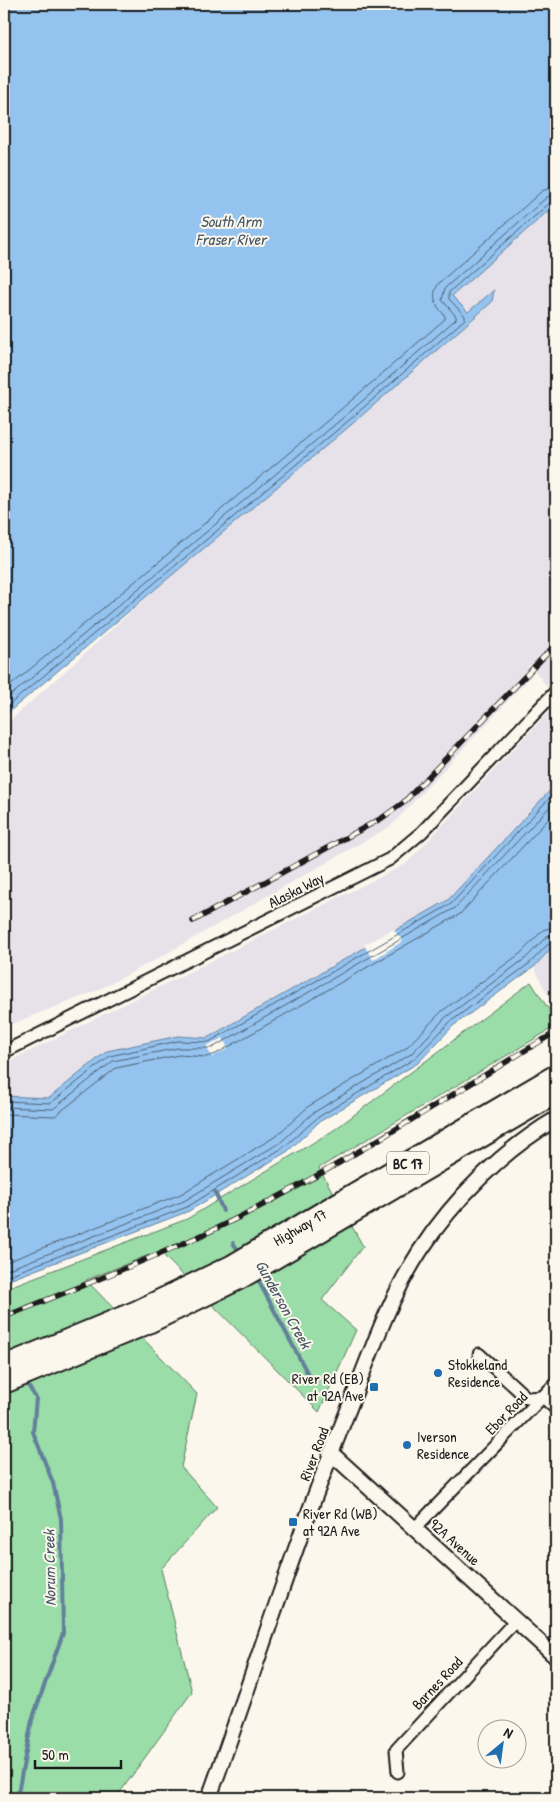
<svg xmlns="http://www.w3.org/2000/svg" width="560" height="1802" font-family="'Patrick Hand',sans-serif">
<style>
.built{fill:#e7e2e9}
.green{fill:#9adda8;stroke:#5b7c62}
.water{fill:#94c3ef;stroke:#64809b}
.pier{fill:#fbf7ec}
.lines{fill:none;stroke-linecap:round;stroke-linejoin:round}
.shore{stroke:#4c5f70;stroke-width:1}
.stream{stroke:#64809b;stroke-width:4}
.minor-casing{stroke:#1c1c1c;stroke-width:15}
.tertiary-casing{stroke:#1c1c1c;stroke-width:18}
.motorway-casing{stroke:#1c1c1c;stroke-width:24}
.minor{stroke:#fbf7ec;stroke-width:11}
.tertiary{stroke:#fbf7ec;stroke-width:14}
.motorway{stroke:#fbf7ec;stroke-width:20}
.rail-casing{stroke:#1c1c1c;stroke-width:5.5}
.rail{stroke:#fbf7ec;stroke-width:4;stroke-dasharray:11;stroke-linecap:butt}
.poi-dot{fill:#1f6fb2;stroke:#fbf7ec;stroke-width:2}
.labels{text-anchor:middle;dominant-baseline:central;stroke-width:4;stroke-linejoin:round;paint-order:stroke}
.shield{fill:#fbf7ec;stroke:#5f5e5a;stroke-width:1}
.shield-label{font-size:14px;font-weight:bold;fill:#1c1c1c}
.street-label{font-size:15px;fill:#1c1c1c;stroke:#fbf7ec}
.poi-label{font-size:15px;fill:#1c1c1c;stroke:#fbf7ec;text-anchor:start}
.water-label{font-size:16px;font-style:italic;fill:#465666;stroke:#fbf7ec}
</style>
<rect width="100%" height="100%" fill="#fbf7ec"/>
<filter id="ink" filterUnits="userSpaceOnUse"><feTurbulence type="fractalNoise" baseFrequency=".02" numOctaves="2"/><feDisplacementMap in="SourceGraphic" scale="10" xChannelSelector="R" yChannelSelector="G"/><feConvolveMatrix kernelMatrix="1 2 1 2 8 2 1 2 1" color-interpolation-filters="sRGB"/></filter>
<g filter="url(#ink)">
<g class="built">
<path d="M556,204V699L530,664L527,668L532,675L391,826L153,961L96,991L4,1027V726L183,565L351,425L492,302L494,291L468,312L452,296Z"/>
<path d="M556,704V784L448,900L206,1038L178,1036L107,1051L49,1098L4,1096V1064L406,864Z"/>
<path d="M556,943V1005L553,1006L534,967Z"/>
</g>
<path class="green" d="M531,982L551,1013L556,1011V1026L319,1168L363,1246L322,1300L356,1330L319,1412L159,1251L86,1280L197,1394L181,1467L217,1507L161,1569L192,1692L116,1798H4V1289L187,1219L334,1130Z"/>
<g class="water">
<path d="M4,4H556V204L452,296L468,312L494,290L492,302L351,425L4,716Z"/>
<path d="M556,784V943L534,967L453,1026L418,1063L319,1122L288,1151L189,1211L4,1282V1096L49,1098L107,1051L178,1036L207,1038L448,900Z"/>
</g>
<g class="pier">
<path d="M393,929L403,941L373,960L364,945Z"/>
<path d="M223,1038L228,1049L212,1057L206,1046Z"/>
</g>
<g class="lines">
<g class="shore">
<path d="M4,691L339,411L445,319V316C436,306 430,296 439,283L542,191L556,186"/>
<path d="M4,701L344,417L456,319V316L442,300L445,288L547,197L556,194"/>
<path d="M4,709L348,421L465,319V316L449,299V292L551,202L556,200"/>
<path d="M4,1101L51,1103L110,1056L178,1041L209,1042L451,904L556,791"/>
<path d="M4,1107L53,1109L113,1061L178,1048H212L455,908L556,800"/>
<path d="M4,1114L55,1116L116,1068L179,1055L206,1057L216,1054L460,914L556,811"/>
<path d="M4,1263L181,1194L276,1136L309,1106L406,1048L442,1011L521,953L543,930L556,926"/>
<path d="M4,1271L184,1201L281,1142L313,1113L411,1054L446,1017L526,958L547,936L556,933"/>
<path d="M4,1277L187,1207L284,1147L317,1118L414,1059L450,1022L530,963L551,941L556,940"/>
</g>
<g class="stream">
<path d="M215,1192L223,1211"/>
<path d="M233,1243L241,1254"/>
<path d="M256,1276L310,1378"/>
<path d="M4,1345L11,1358"/>
<path d="M17,1798L32,1720L63,1633L61,1519L53,1483L33,1432L36,1398L25,1381"/>
</g>
<defs>
<g id="minor">
<path d="M4,1052L390,859L422,832L556,691"/>
<path d="M479,1354L527,1398L543,1397L556,1409"/>
<path d="M415,1528L556,1383"/>
<path d="M398,1772L396,1750L516,1620"/>
</g>
<g id="tertiary">
<path d="M331,1453L556,1657"/>
<path d="M209,1798C256,1668 297,1536 349,1408C370,1355 389,1299 420,1251C454,1199 502,1151 556,1119"/>
</g>
<g id="motorway">
<path d="M4,1366L137,1311L231,1266L556,1075"/>
<path d="M4,1383L144,1325L241,1278L556,1093"/>
</g>
</defs>
<use href="#minor" class="minor-casing"/>
<use href="#tertiary" class="tertiary-casing"/>
<use href="#motorway" class="motorway-casing"/>
<use href="#minor" class="minor"/>
<use href="#tertiary" class="tertiary"/>
<use href="#motorway" class="motorway"/>
<defs>
<g id="rail">
<path d="M193,921L382,818L403,803L556,644"/>
<path d="M4,1317C74,1289 144,1262 213,1230C332,1173 443,1099 556,1032"/>
</g>
</defs>
<use href="#rail" class="rail-casing"/>
<use href="#rail" class="rail"/>
</g>
</g>
<g class="poi-dot">
<circle cx="438" cy="1373" r="5"/>
<rect x="369" y="1382" width="10" height="10" rx="2.5"/>
<circle cx="407" cy="1445" r="5"/>
<rect x="288" y="1517" width="10" height="10" rx="2.5"/>
</g>
<g class="labels">
<rect class="shield" x="387" y="1151.5" width="42" height="23" rx="4"/>
<g class="shield-label">
<text x="408" y="1163">BC 17</text>
</g>
<g class="street-label">
<text transform="translate(296 890) rotate(-27)">Alaska Way</text>
<text transform="translate(300 1227) rotate(-30)">Highway 17</text>
<text transform="translate(506 1413) rotate(-46)">Ebor Road</text>
<text transform="translate(314 1454) rotate(-69)">River Road</text>
<text transform="translate(455 1542) rotate(42)">92A Avenue</text>
<text transform="translate(437 1683) rotate(-47)">Barnes Road</text>
</g>
<g class="poi-label">
<text x="448" y="1364">Stokkeland<tspan x="448" dy="17">Residence</tspan></text>
<text x="364" y="1378" text-anchor="end">River Rd (EB)<tspan x="364" dy="17">at 92A Ave</tspan></text>
<text x="417" y="1436">Iverson<tspan x="417" dy="17">Residence</tspan></text>
<text x="303" y="1513">River Rd (WB)<tspan x="303" dy="17">at 92A Ave</tspan></text>
</g>
<g class="water-label">
<text x="231" y="221">South Arm<tspan x="231" dy="18">Fraser River</tspan></text>
<text transform="translate(284 1304) rotate(61)">Gunderson Creek</text>
<text transform="translate(49 1568) rotate(-91)">Norum Creek</text>
</g>
</g>
<rect width="560" height="1802" fill="none" stroke="#fbf7ec" stroke-width="20"/>
<rect x="10" y="10" width="540" height="1782" fill="none" stroke="#1c1c1c" stroke-width="2" filter="url(#ink)"/>
<g transform="translate(502 1744) rotate(29)"><circle r="24" fill="#fbf7ec" stroke="#a29f99"/>
<path d="M0-4L9 19L0 12L-9 19Z" fill="#1f6fb2"/>
<text y="-8" font-size="14" font-weight="bold" text-anchor="middle" fill="#1c1c1c">N</text>
</g>
<path d="M35 1760v8h86v-8" fill="none" stroke="#1c1c1c" stroke-width="2.5"/>
<text x="42" y="1760" font-size="15" fill="#1c1c1c" stroke="#fbf7ec" stroke-width="4" paint-order="stroke">50 m</text>
</svg>
